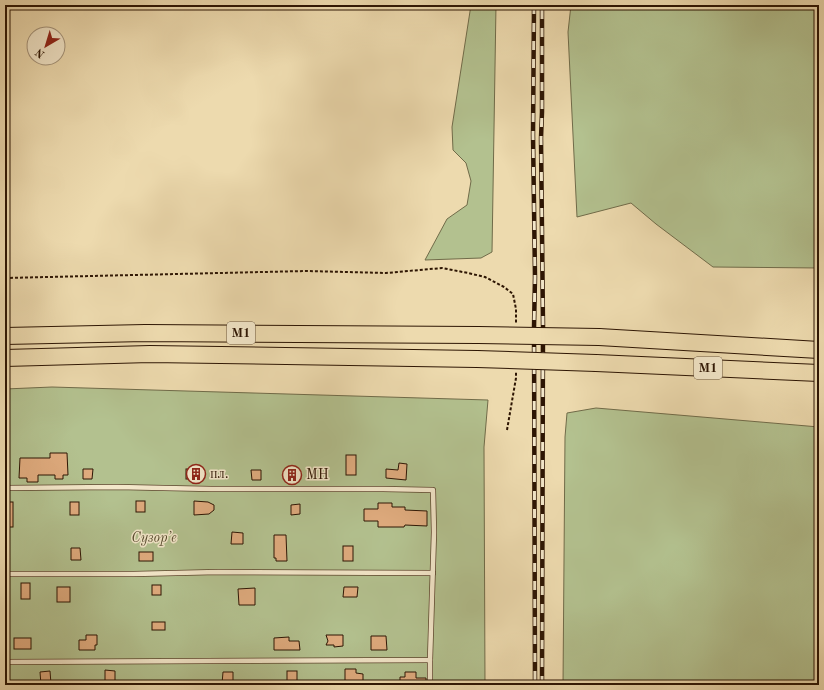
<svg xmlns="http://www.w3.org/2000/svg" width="824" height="690" font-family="'Old Standard TT',serif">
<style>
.green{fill:#b3c18f;stroke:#706b49}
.building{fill:#dfab7e;stroke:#2d1503}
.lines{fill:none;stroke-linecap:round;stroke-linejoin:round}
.service-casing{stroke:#5d462e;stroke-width:6}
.motorway-casing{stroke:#2d1503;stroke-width:18}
.path{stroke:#2d1503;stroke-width:2;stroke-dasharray:3 2;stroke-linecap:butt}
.service{stroke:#f3e7ca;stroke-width:4.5}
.motorway{stroke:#eddaae;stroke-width:16}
.rail-casing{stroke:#2d1503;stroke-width:4.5}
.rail{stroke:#f3e7ca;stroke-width:3;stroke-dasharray:9;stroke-linecap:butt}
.motorway-bridge-casing{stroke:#2d1503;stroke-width:18;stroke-linecap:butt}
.motorway-bridge{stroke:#eddaae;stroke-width:16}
.labels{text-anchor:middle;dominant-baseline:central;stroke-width:3;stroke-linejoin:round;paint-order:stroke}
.shield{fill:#f3e7ca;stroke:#68543f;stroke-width:1}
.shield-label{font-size:13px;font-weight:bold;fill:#2d1503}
.poi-label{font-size:14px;fill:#2d1503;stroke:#f3e7ca;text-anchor:start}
.park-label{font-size:14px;font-style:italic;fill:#55492d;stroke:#f3e7ca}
</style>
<rect width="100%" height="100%" fill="#eddaae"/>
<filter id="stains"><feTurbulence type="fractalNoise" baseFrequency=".005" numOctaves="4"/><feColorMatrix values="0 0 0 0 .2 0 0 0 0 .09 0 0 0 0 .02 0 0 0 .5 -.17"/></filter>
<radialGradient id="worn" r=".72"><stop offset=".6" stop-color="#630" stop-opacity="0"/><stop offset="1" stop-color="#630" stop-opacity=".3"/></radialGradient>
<g class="green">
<path d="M471,5H496L492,252L481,258L425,260L447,219L467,205L471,181L466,163L453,150L452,127Z"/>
<path d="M571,5H819V268L713,267L656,224L631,203L577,217L568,32Z"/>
<path d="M52,387L488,400L484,447L485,685H5V389Z"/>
<path d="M596,408L819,427V685H563L565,437L567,413Z"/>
</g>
<g class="building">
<path d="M50,453H67L68,475H63V479H55V475H38V482H27V478H19L20,458H50Z"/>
<rect x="346" y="455" width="10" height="20"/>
<path d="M399,463L407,464L406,480L386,478V469L398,470Z"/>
<path d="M83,469H93L92,479H83Z"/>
<rect x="186" y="469" width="12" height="10"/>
<path d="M251,470H261V480H252Z"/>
<rect x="136" y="501" width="9" height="11"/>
<path d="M194,501L208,502L214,505V510L209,514L194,515Z"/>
<rect x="5" y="502" width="8" height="25"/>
<rect x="70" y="502" width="9" height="13"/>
<path d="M378,503H392V507H405V510L427,511V526L405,525L404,527H378V521H364V509H378Z"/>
<path d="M300,504V514L291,515V505Z"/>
<path d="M232,532L243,533V544H231Z"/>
<path d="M274,535H286L287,561H276V558H274Z"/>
<rect x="343" y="546" width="10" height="15"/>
<path d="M71,548H80L81,560H71Z"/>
<rect x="139" y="552" width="14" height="9"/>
<rect x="21" y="583" width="9" height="16"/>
<rect x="152" y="585" width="9" height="10"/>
<rect x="57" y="587" width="13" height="15"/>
<path d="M344,587H358L357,597H343Z"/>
<path d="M255,588V605H239L238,589Z"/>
<rect x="152" y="622" width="13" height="8"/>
<path d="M86,635H97V645H95V650H79V640H86Z"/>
<path d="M326,635H343V646L334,647V645H326L328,641Z"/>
<path d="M371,636H386L387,650H371Z"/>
<path d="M289,637V641H299L300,650H274V638Z"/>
<rect x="14" y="638" width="17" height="11"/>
<path d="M345,669H356V673L363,674V684L345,683Z"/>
<path d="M105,670L115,671V685H105Z"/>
<path d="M50,671L51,684L41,685L40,672Z"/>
<rect x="287" y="671" width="10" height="14"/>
<path d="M223,672H233V684H222Z"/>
<path d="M405,672H416V678H426V685H400V677H405Z"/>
</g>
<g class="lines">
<defs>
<g id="service">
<path d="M5,488L117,487L211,489H383L433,490L434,532L430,660L5,662"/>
<path d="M5,574H134L218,572L433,573"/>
<path d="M430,660V685"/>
</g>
<g id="motorway">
<path d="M5,336L145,333L478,335"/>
<path d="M599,337L819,350"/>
<path d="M5,358L150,354L477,359"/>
<path d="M596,363L819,373"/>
</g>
</defs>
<use href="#service" class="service-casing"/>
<use href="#motorway" class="motorway-casing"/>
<g class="path">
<path d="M5,278L306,271L386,273L442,268L468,273L485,277L504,287L513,294L516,309V324"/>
<path d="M507,430L516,378V372"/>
</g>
<use href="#service" class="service"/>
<use href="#motorway" class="motorway"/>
<defs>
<g id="rail">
<path d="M534,5L533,135L535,277L534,328L535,685"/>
<path d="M542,685L543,325L541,138L542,112V5"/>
</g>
</defs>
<use href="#rail" class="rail-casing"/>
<use href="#rail" class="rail"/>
<defs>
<g id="motorway-bridge">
<path d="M478,335L599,337"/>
<path d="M477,359L596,363"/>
</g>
</defs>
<use href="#motorway-bridge" class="motorway-bridge-casing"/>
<use href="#motorway-bridge" class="motorway-bridge"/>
</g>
<defs>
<symbol id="building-ring" viewBox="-11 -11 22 22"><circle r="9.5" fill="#f3e7ca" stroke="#8f2418" stroke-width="1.5"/><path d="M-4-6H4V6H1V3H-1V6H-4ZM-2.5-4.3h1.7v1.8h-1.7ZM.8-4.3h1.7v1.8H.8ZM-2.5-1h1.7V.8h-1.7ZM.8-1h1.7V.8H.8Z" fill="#8f2418"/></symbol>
</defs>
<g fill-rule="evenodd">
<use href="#building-ring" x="185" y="463" width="22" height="22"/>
<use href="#building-ring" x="281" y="464" width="22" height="22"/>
</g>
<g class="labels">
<g class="shield">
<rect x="227" y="322" width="28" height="22" rx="3"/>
<rect x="694" y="357" width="28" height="22" rx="3"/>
</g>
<g class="shield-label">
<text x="241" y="333">М1</text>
<text x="708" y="368">М1</text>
</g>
<g class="poi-label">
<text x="210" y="474">пл.</text>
<text x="306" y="475">МН</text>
</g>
<g class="park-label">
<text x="154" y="538">Сузорʼе</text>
</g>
</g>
<rect width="824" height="690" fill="none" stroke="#eddaae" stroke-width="20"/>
<rect x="6" y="6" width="812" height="678" fill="none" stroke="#2d1503" stroke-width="2"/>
<rect x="10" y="10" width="804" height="670" fill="none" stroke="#2d1503"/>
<g transform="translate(46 46) rotate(218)"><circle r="19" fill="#f3e7ca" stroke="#a4937a"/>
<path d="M0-3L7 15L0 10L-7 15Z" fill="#8f2418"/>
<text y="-6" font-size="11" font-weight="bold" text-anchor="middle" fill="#2d1503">N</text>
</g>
<rect width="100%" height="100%" filter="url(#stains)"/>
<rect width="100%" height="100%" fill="url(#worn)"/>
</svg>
